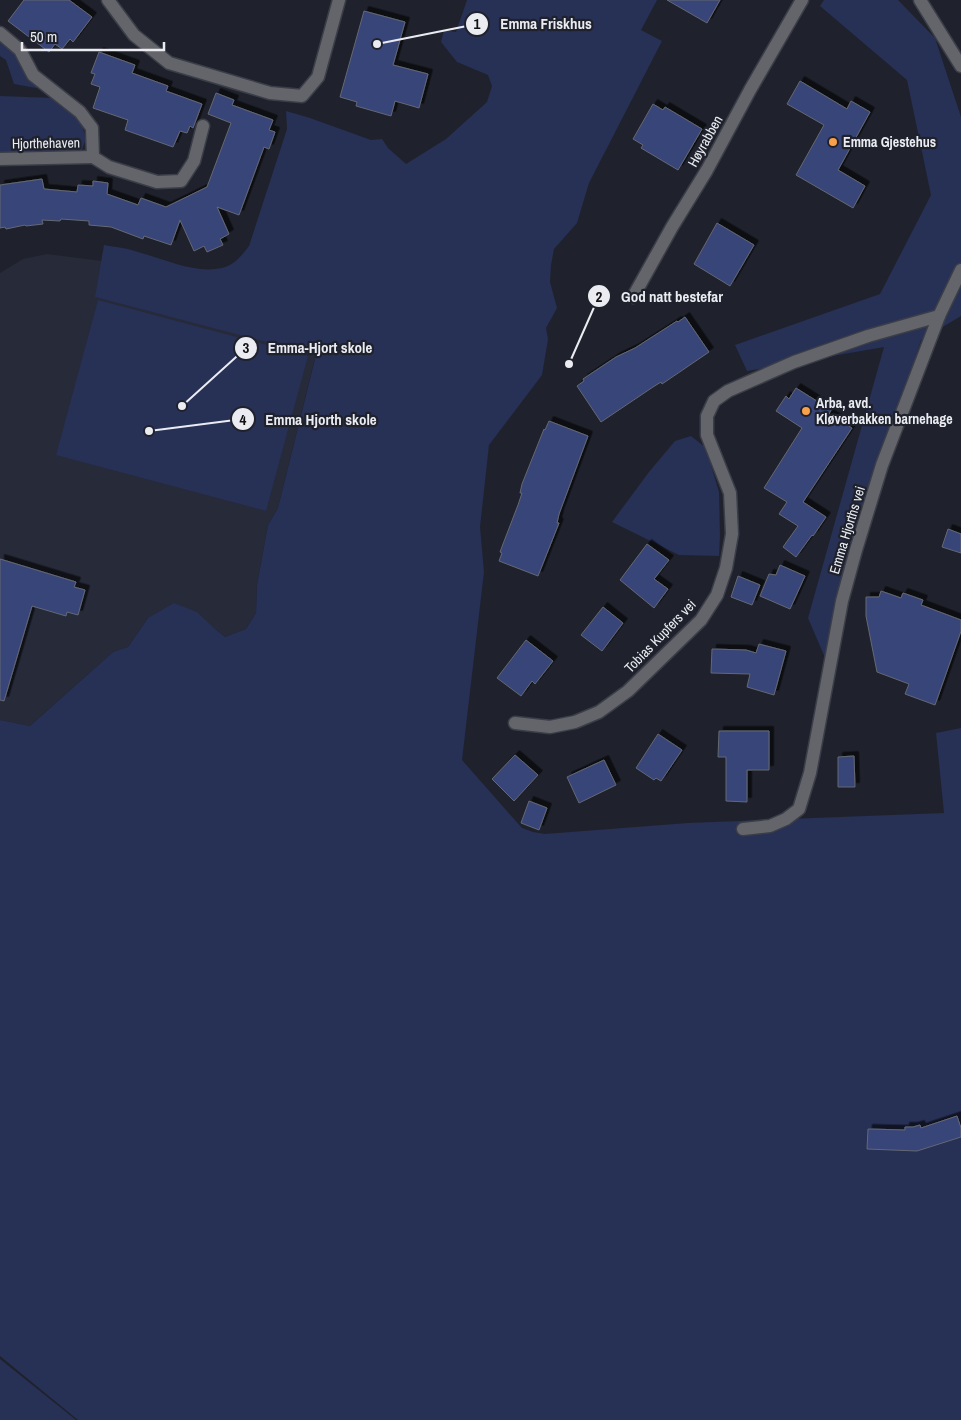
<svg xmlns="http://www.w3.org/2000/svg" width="961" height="1420" font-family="'Archivo Narrow',sans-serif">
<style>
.built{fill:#262a39}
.green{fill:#273055}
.building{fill:#394479;stroke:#646873;filter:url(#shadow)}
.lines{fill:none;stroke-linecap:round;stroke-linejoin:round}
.street-casing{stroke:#3b3e48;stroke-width:15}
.street{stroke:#64656a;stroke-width:12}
.poi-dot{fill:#f8a14a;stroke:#1f222c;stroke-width:2}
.labels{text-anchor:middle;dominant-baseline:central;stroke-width:4.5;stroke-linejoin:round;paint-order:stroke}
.street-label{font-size:14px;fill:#eaecf2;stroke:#1f222c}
.poi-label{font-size:14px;font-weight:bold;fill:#eaecf2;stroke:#1f222c;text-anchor:start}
.leader{fill:none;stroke:#eaecf2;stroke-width:2}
.callout-dot{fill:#eaecf2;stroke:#1f222c;stroke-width:2}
.mark-label{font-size:15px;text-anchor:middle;font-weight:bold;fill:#111}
.callout-label{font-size:15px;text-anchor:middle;font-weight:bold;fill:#eaecf2;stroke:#1f222c;stroke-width:4.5;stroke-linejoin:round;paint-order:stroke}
</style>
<defs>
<filter id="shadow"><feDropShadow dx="4.5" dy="-4.5" stdDeviation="0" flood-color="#0009"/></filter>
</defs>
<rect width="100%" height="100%" fill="#1f222c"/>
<path class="built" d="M47,254L102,261L96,297L316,354L278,508L268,525L257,585L256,613L246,629L225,637L215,629L148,618L128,647L113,652L30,726L0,720V273L23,259Z"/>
<g class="green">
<path d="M467,0H657L641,30L662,41L589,183L577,223L554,249L551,265L550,282L557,308L546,328L548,339L542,375L489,445L480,527L484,572L462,760L522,828L533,832L545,834L688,823L944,813L936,733L961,728V1420H78L0,1356V720L30,726L113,652L128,647L148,618L174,603L197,612L215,629L225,637L246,629L256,613L257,585L268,525L278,508L316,355L95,297L104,245C115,247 127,248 138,252C165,259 194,274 222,268C235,265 242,255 249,246L287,129L286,111L310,118L371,140L382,139L388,148L406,164L446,139L487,102L492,86L488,75L457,62L441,42L444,30L456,32Z"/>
<path d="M824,0H898L935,38L961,117V316L921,340L852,557L826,660L808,618L884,347L747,371L735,345L880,294L931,195L907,80L820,6Z"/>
<path d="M0,42L16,53L42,89L14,84L6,60L0,56Z"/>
<path d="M0,96L54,98L81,122L86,139L81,152H0Z"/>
<path d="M98,300L308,356L266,511L56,455Z"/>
<path d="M691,436L706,448L719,492L720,536L719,556L679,555L612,522L649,472L675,441Z"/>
<path d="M0,1359L76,1420H0Z"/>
</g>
<g class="building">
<path d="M24,0H69L92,17L73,42L70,39L62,49L55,44L49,52L8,21Z"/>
<path d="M667,0H720L707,23Z"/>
<path d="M364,11L405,22L393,65L428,74L419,108L395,101L391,116L356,106L357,102L340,97Z"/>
<path d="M99,52L135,65L132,73L168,86L166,91L202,104L193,128L190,126L187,133L180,131L173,147L125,130L128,120L93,108L100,87L91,84L95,74L91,73Z"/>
<path d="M800,81L847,109L851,101L870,112L838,170L865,186L853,208L796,175L824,125L787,104Z"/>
<path d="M216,93L234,100L232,105L273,120L269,130L275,132L269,149L264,147L239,215L217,207L229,234L220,239L223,245L207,252L204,246L194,251L180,220L171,245L144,236L143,239L111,227L89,225V221L61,219L60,221L42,220L43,224L26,226L25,225L6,229L5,227L0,228V185L42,179L44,189L77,192L78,185L93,186V181L108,183L107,194L138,205L141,198L166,207L207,187L231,123L208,114Z"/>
<path d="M653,104L663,110L665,107L702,129L678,170L641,148L643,145L633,139Z"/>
<path d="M717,223L754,245L730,286L694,264Z"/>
<path d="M685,317L709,352L662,384L661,382L653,387L601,422L577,386L584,381L583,379L616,357L635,348L677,321L678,322Z"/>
<path d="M796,388L831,410L829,414L852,428L803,502L826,517L813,536L812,535L796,557L783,547L798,526L779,514L787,502L764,488L802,428L776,411L786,396L789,399Z"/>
<path d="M549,421L588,436L559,514L557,523H559L538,576L499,561L502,553L500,552L503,544L518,505L522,493H520L522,484L544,429L545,430Z"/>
<path d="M948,529L961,534V553L942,547Z"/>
<path d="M647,544L669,560L654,579L668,589L654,608L620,580Z"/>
<path d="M0,559L76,582L74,587L85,590L78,615L67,612L66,616L32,606L4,701L0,700Z"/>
<path d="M780,565L805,576L790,609L760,596L769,574L776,575Z"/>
<path d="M738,576L760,585L752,605L731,597Z"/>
<path d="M881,591L901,598L903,593L923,600L921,605L961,620V631L935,705L905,694L909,684L877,672L866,616V597H879Z"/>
<path d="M603,607L623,623L602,651L581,635Z"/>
<path d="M526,640L553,661L535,684L532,681L521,696L497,678Z"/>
<path d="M759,644L786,651L774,695L747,687L750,674L711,673L712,649L746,650L756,653Z"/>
<path d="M719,731H769V770H747V802L726,801V757H718Z"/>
<path d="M658,734L682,750L661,781L656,778L654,780L636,768Z"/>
<path d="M515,755L538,775L514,801L492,779Z"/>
<path d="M854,756L855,787H838V757Z"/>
<path d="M604,760L616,785L579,803L567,777Z"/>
<path d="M529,801L547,808L539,830L521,823Z"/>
<path d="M957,1116L961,1128V1137L917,1151L867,1149L868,1129L905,1130V1127H913L920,1125L921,1128Z"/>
</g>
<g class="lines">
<defs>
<g id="street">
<path d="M108,0L134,35L169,63L270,93L302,96L318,77L339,0"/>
<path d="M920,0L961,66"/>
<path d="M0,33L20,50L33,75L80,112L92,128L93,157L109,167L157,182L181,181L194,161L203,126"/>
<path d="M0,159L93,157"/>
<path d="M633,297L672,227L707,170L750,90L802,0"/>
<path d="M515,723L550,727L575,722L599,712L628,691L701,620L717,595L726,568L732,534L730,493L707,435V416L714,401L728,391L794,362L868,336L939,316"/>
<path d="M743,829L770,826L786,819L799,809L810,773L842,601L856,550L882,465L939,316L961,270"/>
</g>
</defs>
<use href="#street" class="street-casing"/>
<use href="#street" class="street"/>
</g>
<g class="poi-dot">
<circle cx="833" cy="142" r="5"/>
<circle cx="806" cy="411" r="5"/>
</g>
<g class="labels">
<g class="street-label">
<text transform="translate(705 141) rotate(-61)">Høyrabben</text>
<text transform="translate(46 143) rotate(-1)">Hjorthehaven</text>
<text transform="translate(847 530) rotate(-73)">Emma Hjorths vei</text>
<text transform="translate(660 636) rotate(-46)">Tobias Kupfers vei</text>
</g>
<g class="poi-label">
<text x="843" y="142">Emma Gjestehus</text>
<text x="816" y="403">Arba, avd.<tspan x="816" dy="16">Kløverbakken barnehage</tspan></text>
</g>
</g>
<path class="leader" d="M377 44L477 24M569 364L599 296M182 406L246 348M149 431L243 419"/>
<g class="callout-dot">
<circle cx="377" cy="44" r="5"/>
<circle cx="569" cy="364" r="5"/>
<circle cx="182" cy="406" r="5"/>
<circle cx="149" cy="431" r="5"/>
<circle cx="477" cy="24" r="12"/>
<circle cx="599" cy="296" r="12"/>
<circle cx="246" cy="348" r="12"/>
<circle cx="243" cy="419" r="12"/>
</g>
<g class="mark-label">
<text x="477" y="29">1</text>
<text x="599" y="302">2</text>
<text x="246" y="353">3</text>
<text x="243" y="425">4</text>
</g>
<g class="callout-label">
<text x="546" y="29">Emma Friskhus</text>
<text x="672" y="302">God natt bestefar</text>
<text x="320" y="353">Emma-Hjort skole</text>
<text x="321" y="425">Emma Hjorth skole</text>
</g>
<path d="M22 42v8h142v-8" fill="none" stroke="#eaecf2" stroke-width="2.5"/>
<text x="30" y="42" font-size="15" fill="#eaecf2" stroke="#1f222c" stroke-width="4" paint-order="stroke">50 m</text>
</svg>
